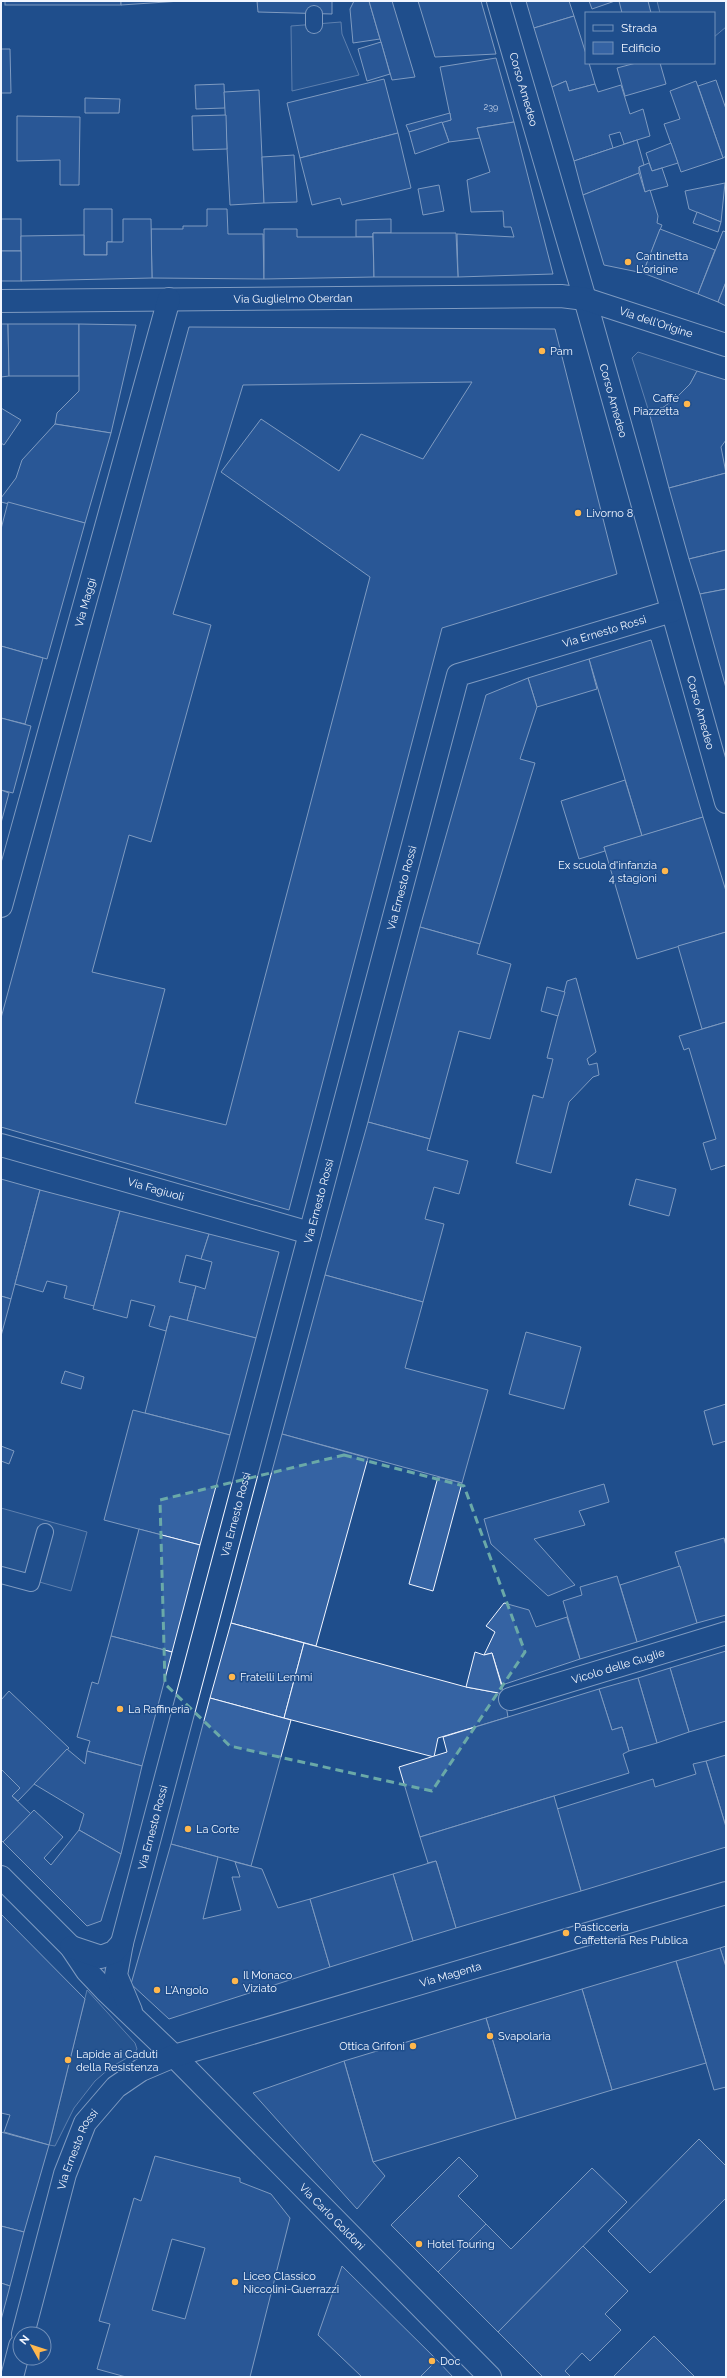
<svg xmlns="http://www.w3.org/2000/svg" width="727" height="2378" font-family="Raleway,sans-serif">
<style>
.built{fill:#305b95;stroke:#a8bbd7}
.building{fill:#3563a3;stroke:#f2f6ff;fill-rule:evenodd}
.lines{fill:none;stroke-linecap:round;stroke-linejoin:round}
.lane-casing{stroke:#f2f6ff;stroke-width:18}
.street-casing{stroke:#f2f6ff;stroke-width:24}
.lane{stroke:#1f4e8c;stroke-width:16}
.street{stroke:#1f4e8c;stroke-width:22}
.marked{fill:none;stroke:#6aa9a8;stroke-width:3;stroke-dasharray:8 5;stroke-linejoin:round}
.poi-dot{fill:#ffb74d;stroke:#1f4e8c;stroke-width:1.5}
.labels{text-anchor:middle;dominant-baseline:central;stroke-width:3;stroke-linejoin:round;paint-order:stroke}
.number-label{font-size:9px;fill:#c3d1e8}
.street-label{font-size:11px;fill:#f2f6ff;stroke:#1f4e8c}
.poi-label{font-size:11px;fill:#f2f6ff;stroke:#1f4e8c;text-anchor:start}
</style>
<rect width="100%" height="100%" fill="#1f4e8c"/>
<g class="built">
<path d="M657,1H726V27L714,37V13H660Z"/>
<path d="M341,22L342,34L359,75L292,91L291,26Z"/>
<path d="M638,352L697,371L690,384L677,397L664,407L649,412L632,358Z"/>
<path d="M1,1508L87,1532L71,1591L1,1571Z"/>
<path d="M87,1990L135,2043L137,2049L134,2054L111,2067L95,2081L74,2108L55,2146L49,2145Z"/>
</g>
<g class="building">
<rect x="5" y="1" width="116" height="4"/>
<path d="M121,1H181L121,5Z"/>
<path d="M257,1H332V14L258,12Z"/>
<path d="M354,1H369L380,39L353,43L350,9Z"/>
<path d="M369,1H392L415,77L392,80Z"/>
<path d="M418,1H481L496,54L435,57Z"/>
<path d="M526,1H569L574,16L534,28Z"/>
<path d="M589,1H615L592,9Z"/>
<path d="M619,1H648L651,13H622Z"/>
<path d="M574,16L586,54V63H589L595,84L569,91L566,81L552,87L534,28Z"/>
<path d="M381,42L390,74L367,81L358,49Z"/>
<path d="M1,49H10L11,93H1Z"/>
<path d="M496,58L514,122L477,128L480,138L449,142L442,122L451,120L440,67Z"/>
<path d="M660,63L666,84L625,96L617,68L636,63Z"/>
<path d="M384,79L398,133L300,158L287,103Z"/>
<path d="M716,80L726,109V156L723,158L698,86Z"/>
<path d="M566,81L569,91L595,84L598,92L621,85L630,114L643,109L650,136L624,144L620,132L609,135L613,148L574,161L552,87Z"/>
<path d="M696,81L723,158L681,172L664,124L680,119L670,91Z"/>
<path d="M224,84L225,108L196,109L195,85Z"/>
<path d="M259,90L264,203L230,205L224,92Z"/>
<path d="M85,98L120,99L119,113H85Z"/>
<path d="M450,113L451,120L409,132L406,125Z"/>
<path d="M226,115L227,149L193,150L192,116Z"/>
<path d="M17,116L80,117L79,185H60V160L17,161Z"/>
<path d="M442,122L449,142L415,154L409,132Z"/>
<path d="M514,122L553,274L458,277L457,234L514,237L511,227H504L503,211L471,212L467,180L490,172L477,128Z"/>
<path d="M398,133L411,188L342,205L340,198L312,205L300,158Z"/>
<path d="M637,140L644,165L639,167V173L583,195L574,161Z"/>
<path d="M671,143L678,163L652,171L646,153Z"/>
<path d="M294,155L297,202L264,203L262,157Z"/>
<path d="M649,163L652,171L662,168L668,186L645,192L639,167Z"/>
<path d="M639,173L645,192L650,190L658,216L657,223L662,225L643,273L604,265L583,195Z"/>
<path d="M725,183L721,222L689,209L685,191Z"/>
<path d="M439,185L444,211L423,215L418,189Z"/>
<path d="M84,209H112V242H107V255H84Z"/>
<path d="M207,209H227L228,234H263L264,279L152,278L151,229H183V226H207Z"/>
<path d="M697,212L721,222L718,232L693,223Z"/>
<rect x="1" y="219" width="20" height="32"/>
<path d="M123,219H151L152,278L21,281V236L84,235V255H107V242H123Z"/>
<path d="M391,219V233H373V237H356V220Z"/>
<path d="M264,229H297V237H373L374,277L264,279Z"/>
<path d="M660,229L715,250L698,294L643,273Z"/>
<path d="M723,231L726,232V282L718,302L698,294Z"/>
<path d="M373,233H456L458,277H374Z"/>
<rect x="1" y="251" width="20" height="30"/>
<path d="M726,282V306L718,302Z"/>
<path d="M1,324H8L9,376L1,377Z"/>
<path d="M8,324H79V376H9Z"/>
<path d="M79,324L136,325L111,433L55,424L57,413L79,391Z"/>
<path d="M189,327L555,329L617,574L442,628L289,1210L1,1127V1018ZM472,382L423,459L361,434L339,471L261,419L221,472L370,577L226,1125L135,1103L165,989L92,972L129,835L151,842L211,625L173,614L243,385Z"/>
<path d="M697,371L726,380V440L721,447L726,473L669,488L649,412L664,407L677,397L690,384Z"/>
<path d="M1,408L21,420L4,445L1,443Z"/>
<path d="M55,424L111,433L85,523L1,502V498L16,478L22,460Z"/>
<path d="M726,473V550L689,559L669,488Z"/>
<path d="M8,502L85,523L47,659L1,646V529Z"/>
<path d="M726,550V589L700,594L689,559Z"/>
<path d="M726,589V688L700,594Z"/>
<path d="M651,640L703,817L642,836L589,659Z"/>
<path d="M1,646L43,658L25,724L1,718Z"/>
<path d="M589,659L597,689L537,707L528,678Z"/>
<path d="M528,678L537,707L520,759L535,763L480,944L420,927L486,695Z"/>
<path d="M1,718L31,726L13,793L1,790Z"/>
<path d="M625,780L642,836L604,847L605,851L579,859L561,801Z"/>
<path d="M1,790L9,793L1,823Z"/>
<path d="M703,817L726,891V932L637,959L604,847Z"/>
<path d="M420,927L480,944L477,954L511,964L490,1039L459,1031L430,1139L368,1122Z"/>
<path d="M726,932V1022L702,1029L678,946Z"/>
<path d="M576,978L596,1052L587,1059L589,1065L597,1063L599,1075L593,1077L569,1102L551,1173L516,1163L533,1095L543,1098L553,1059L547,1058L567,981Z"/>
<path d="M547,987L565,992L558,1016L541,1011Z"/>
<path d="M726,1022V1165L711,1170L703,1143L716,1139L689,1048L684,1050L679,1036Z"/>
<path d="M368,1122L430,1139L427,1150L468,1161L459,1194L434,1187L425,1219L444,1224L423,1302L325,1275Z"/>
<path d="M1,1179L40,1190L11,1299L1,1296Z"/>
<path d="M636,1179L676,1189L669,1216L629,1205Z"/>
<path d="M40,1190L120,1211L94,1306L64,1298L67,1286L47,1281L43,1292L15,1284Z"/>
<path d="M120,1211L209,1234L201,1259L186,1255L179,1282L196,1286L187,1321L170,1316L166,1331L149,1326L155,1306L131,1300L127,1318L93,1309Z"/>
<path d="M209,1234L279,1252L256,1338L187,1321L196,1286L205,1289L212,1262L201,1259Z"/>
<path d="M325,1275L423,1302L405,1368L488,1390L462,1483L282,1434Z"/>
<path d="M1,1296L11,1299L1,1336Z"/>
<path d="M170,1316L256,1338L230,1435L145,1413Z"/>
<path d="M526,1332L581,1347L564,1409L509,1394Z"/>
<path d="M65,1371L84,1377L81,1389L61,1383Z"/>
<path d="M726,1404V1441L713,1445L704,1411Z"/>
<path d="M133,1410L230,1435L200,1545L104,1520Z"/>
<path d="M282,1434L368,1458L316,1646L231,1623Z"/>
<path d="M1,1446L14,1451L9,1464L1,1461Z"/>
<path d="M438,1477L462,1483L433,1591L409,1584Z"/>
<path d="M604,1484L609,1502L579,1511L585,1525L534,1539L575,1585L548,1596L491,1544L484,1519Z"/>
<path d="M139,1529L200,1545L172,1652L111,1636Z"/>
<path d="M724,1538L726,1546V1615L697,1623L675,1552Z"/>
<path d="M680,1566L697,1623L637,1642L620,1585Z"/>
<path d="M617,1576L637,1642L580,1659L563,1601L582,1595L580,1587Z"/>
<path d="M504,1603L529,1610L536,1627L567,1617L580,1659L502,1685L492,1653L484,1655L495,1632L486,1626Z"/>
<path d="M231,1623L304,1643L284,1718L210,1698Z"/>
<path d="M111,1636L172,1652L142,1766L87,1751L90,1741L77,1737L92,1682L98,1684Z"/>
<path d="M304,1643L466,1687L504,1694L508,1717L438,1738L434,1757L284,1718Z"/>
<path d="M726,1651V1721L689,1732L670,1668Z"/>
<path d="M475,1652L484,1655L492,1653L504,1694L466,1687Z"/>
<path d="M670,1668L689,1732L657,1743L638,1678Z"/>
<path d="M638,1678L657,1743L629,1751L622,1727L612,1730L599,1689Z"/>
<path d="M599,1689L612,1730L622,1727L629,1751L623,1754L629,1773L420,1837L399,1767L447,1752L443,1737Z"/>
<path d="M9,1691L69,1748L18,1801L12,1796L20,1788L1,1769V1700Z"/>
<path d="M210,1698L291,1720L251,1866L171,1844Z"/>
<path d="M67,1749L85,1764L87,1751L142,1766L121,1854L79,1830L84,1814L34,1784Z"/>
<path d="M726,1755V1827L706,1761Z"/>
<path d="M706,1761L726,1827V1847L581,1891L557,1809L653,1779L655,1787L696,1774L693,1764Z"/>
<path d="M1,1769L20,1788L12,1796L31,1814L3,1842L1,1840Z"/>
<path d="M554,1796L581,1891L456,1928L436,1861L428,1863L420,1837Z"/>
<path d="M34,1810L63,1837L44,1858L51,1865L79,1830L121,1854L101,1921L87,1926L3,1842Z"/>
<path d="M171,1844L218,1857L203,1919L241,1910L232,1877H240L235,1862L262,1869L278,1908L310,1899L330,1967L169,2019L131,1984Z"/>
<path d="M436,1861L456,1928L413,1941L393,1874Z"/>
<path d="M393,1874L413,1941L330,1967L310,1899Z"/>
<path d="M1,1914L85,1999L49,2145L4,2132L10,2115L1,2113Z"/>
<path d="M726,1946V1967L720,1948Z"/>
<path d="M720,1948L726,1967V2087L714,2090L676,1961Z"/>
<path d="M676,1961L706,2063L612,2090L582,1989Z"/>
<path d="M582,1989L612,2090L516,2119L486,2018Z"/>
<path d="M486,2018L516,2119L373,2162L344,2061Z"/>
<path d="M344,2061L373,2162L385,2176L357,2209L253,2093Z"/>
<path d="M1,2132L49,2145L24,2232L1,2226Z"/>
<path d="M699,2139L726,2166V2198L650,2273L608,2231Z"/>
<path d="M155,2156L240,2178V2182L271,2194L290,2218L250,2377H126L97,2369L110,2324L99,2321L134,2198L141,2201ZM172,2239L205,2248L185,2319L152,2310Z"/>
<path d="M459,2157L478,2176L458,2196L486,2224L438,2272L391,2225Z"/>
<path d="M592,2168L627,2202L498,2332L438,2272L486,2224L511,2249Z"/>
<path d="M1,2226L24,2232L10,2286L1,2283Z"/>
<path d="M583,2246L628,2291L605,2314L621,2330L590,2361L582,2353L565,2371L571,2377H543L498,2332Z"/>
<path d="M342,2266L437,2360L420,2377H362L318,2335Z"/>
<path d="M1,2283L10,2286L1,2320Z"/>
<path d="M654,2336L695,2377H613Z"/>
<path d="M437,2360L453,2377H420Z"/>
</g>
<g class="lines">
<defs>
<g id="lane">
<path d="M314,25V14"/>
<path d="M1,1575L31,1583L45,1532"/>
</g>
<g id="street">
<path id="s1" d="M498,1L585,299L726,802"/>
<path id="s2" d="M1,301L561,296L585,299L726,345"/>
<path id="s3" d="M1,906L169,299"/>
<path id="s4" d="M1,1145L310,1233"/>
<path id="s5" d="M510,1699L726,1633"/>
<path id="s6" d="M1,1877L71,1947L87,1971L105,1990L174,2056L490,2377"/>
<path d="M122,1943L116,1975L131,2011"/>
<path id="s7" d="M71,1947L101,1957L114,1952L122,1943L458,675L672,611"/>
<path id="s8" d="M23,2334L65,2174L85,2123L116,2087L141,2070L174,2056L726,1893"/>
<path d="M12,2377L20,2346"/>
</g>
</defs>
<use href="#lane" class="lane-casing"/>
<use href="#street" class="street-casing"/>
<use href="#lane" class="lane"/>
<use href="#street" class="street"/>
</g>
<path d="M0 0H727V2378H0ZM344,1455L464,1486L525,1652L432,1791L230,1746L165,1684L160,1500Z" fill="#1f4e8c" fill-opacity=".55" fill-rule="evenodd"/>
<path class="marked" d="M344,1455L464,1486L525,1652L432,1791L230,1746L165,1684L160,1500Z"/>
<g class="poi-dot">
<circle cx="628" cy="262" r="4"/>
<circle cx="542" cy="351" r="4"/>
<circle cx="687" cy="404" r="4"/>
<circle cx="578" cy="513" r="4"/>
<circle cx="665" cy="871" r="4"/>
<circle cx="232" cy="1677" r="4"/>
<circle cx="120" cy="1709" r="4"/>
<circle cx="188" cy="1829" r="4"/>
<circle cx="566" cy="1933" r="4"/>
<circle cx="235" cy="1981" r="4"/>
<circle cx="157" cy="1990" r="4"/>
<circle cx="490" cy="2036" r="4"/>
<circle cx="413" cy="2046" r="4"/>
<circle cx="68" cy="2060" r="4"/>
<circle cx="419" cy="2244" r="4"/>
<circle cx="235" cy="2282" r="4"/>
<circle cx="432" cy="2361" r="4"/>
</g>
<g class="labels">
<g class="number-label">
<text x="491" y="107">239</text>
</g>
<g class="street-label">
<text stroke="none"><textPath href="#s1" startOffset="92">Corso Amedeo</textPath></text>
<text stroke="none"><textPath href="#s2" startOffset="292">Via Guglielmo Oberdan</textPath></text>
<text stroke="none"><textPath href="#s2" startOffset="659">Via dell'Origine</textPath></text>
<text stroke="none"><textPath href="#s1" startOffset="416">Corso Amedeo</textPath></text>
<text stroke="none"><textPath href="#s3" startOffset="315">Via Maggi</textPath></text>
<text stroke="none"><textPath href="#s7" startOffset="1522">Via Ernesto Rossi</textPath></text>
<text stroke="none"><textPath href="#s1" startOffset="740">Corso Amedeo</textPath></text>
<text stroke="none"><textPath href="#s7" startOffset="1149">Via Ernesto Rossi</textPath></text>
<text stroke="none"><textPath href="#s4" startOffset="161">Via Fagiuoli</textPath></text>
<text stroke="none"><textPath href="#s7" startOffset="825">Via Ernesto Rossi</textPath></text>
<text stroke="none"><textPath href="#s7" startOffset="501">Via Ernesto Rossi</textPath></text>
<text stroke="none"><textPath href="#s5" startOffset="113">Vicolo delle Guglie</textPath></text>
<text stroke="none"><textPath href="#s7" startOffset="177">Via Ernesto Rossi</textPath></text>
<text stroke="none"><textPath href="#s8" startOffset="622">Via Magenta</textPath></text>
<text stroke="none"><textPath href="#s8" startOffset="193">Via Ernesto Rossi</textPath></text>
<text stroke="none"><textPath href="#s6" startOffset="475">Via Carlo Goldoni</textPath></text>
</g>
<g class="poi-label">
<text x="636" y="256">Cantinetta<tspan x="636" dy="13">L'origine</tspan></text>
<text x="550" y="351">Pam</text>
<text x="679" y="398" text-anchor="end">Caffè<tspan x="679" dy="13">Piazzetta</tspan></text>
<text x="586" y="513">Livorno 8</text>
<text x="657" y="865" text-anchor="end">Ex scuola d'infanzia<tspan x="657" dy="13">4 stagioni</tspan></text>
<text x="240" y="1677">Fratelli Lemmi</text>
<text x="128" y="1709">La Raffineria</text>
<text x="196" y="1829">La Corte</text>
<text x="574" y="1927">Pasticceria<tspan x="574" dy="13">Caffetteria Res Publica</tspan></text>
<text x="243" y="1975">Il Monaco<tspan x="243" dy="13">Viziato</tspan></text>
<text x="165" y="1990">L'Angolo</text>
<text x="498" y="2036">Svapolaria</text>
<text x="405" y="2046" text-anchor="end">Ottica Grifoni</text>
<text x="76" y="2054">Lapide ai Caduti<tspan x="76" dy="13">della Resistenza</tspan></text>
<text x="427" y="2244">Hotel Touring</text>
<text x="243" y="2276">Liceo Classico<tspan x="243" dy="13">Niccolini-Guerrazzi</tspan></text>
<text x="440" y="2361">Doc</text>
</g>
</g>
<rect width="727" height="2378" fill="none" stroke="#f2f6ff" stroke-width="4"/>
<rect x="585" y="12" width="130" height="52" fill="#1f4e8c" stroke="#7391ba"/>
<rect x="593" y="25" width="20" height="6" fill="#1f4e8c" stroke="#7391ba"/>
<text x="621" y="32" font-size="12" fill="#f2f6ff">Strada</text>
<rect x="593" y="42" width="20" height="12" fill="#3563a3" stroke="#7391ba"/>
<text x="621" y="52" font-size="12" fill="#f2f6ff">Edificio</text>
<g transform="translate(32 2346) rotate(309)"><circle r="19" fill="#1f4e8c" stroke="#7391ba"/>
<path d="M0-3L7 15L0 10L-7 15Z" fill="#ffb74d"/>
<text y="-6" font-size="11" font-weight="bold" text-anchor="middle" fill="#f2f6ff">N</text>
</g>
</svg>
